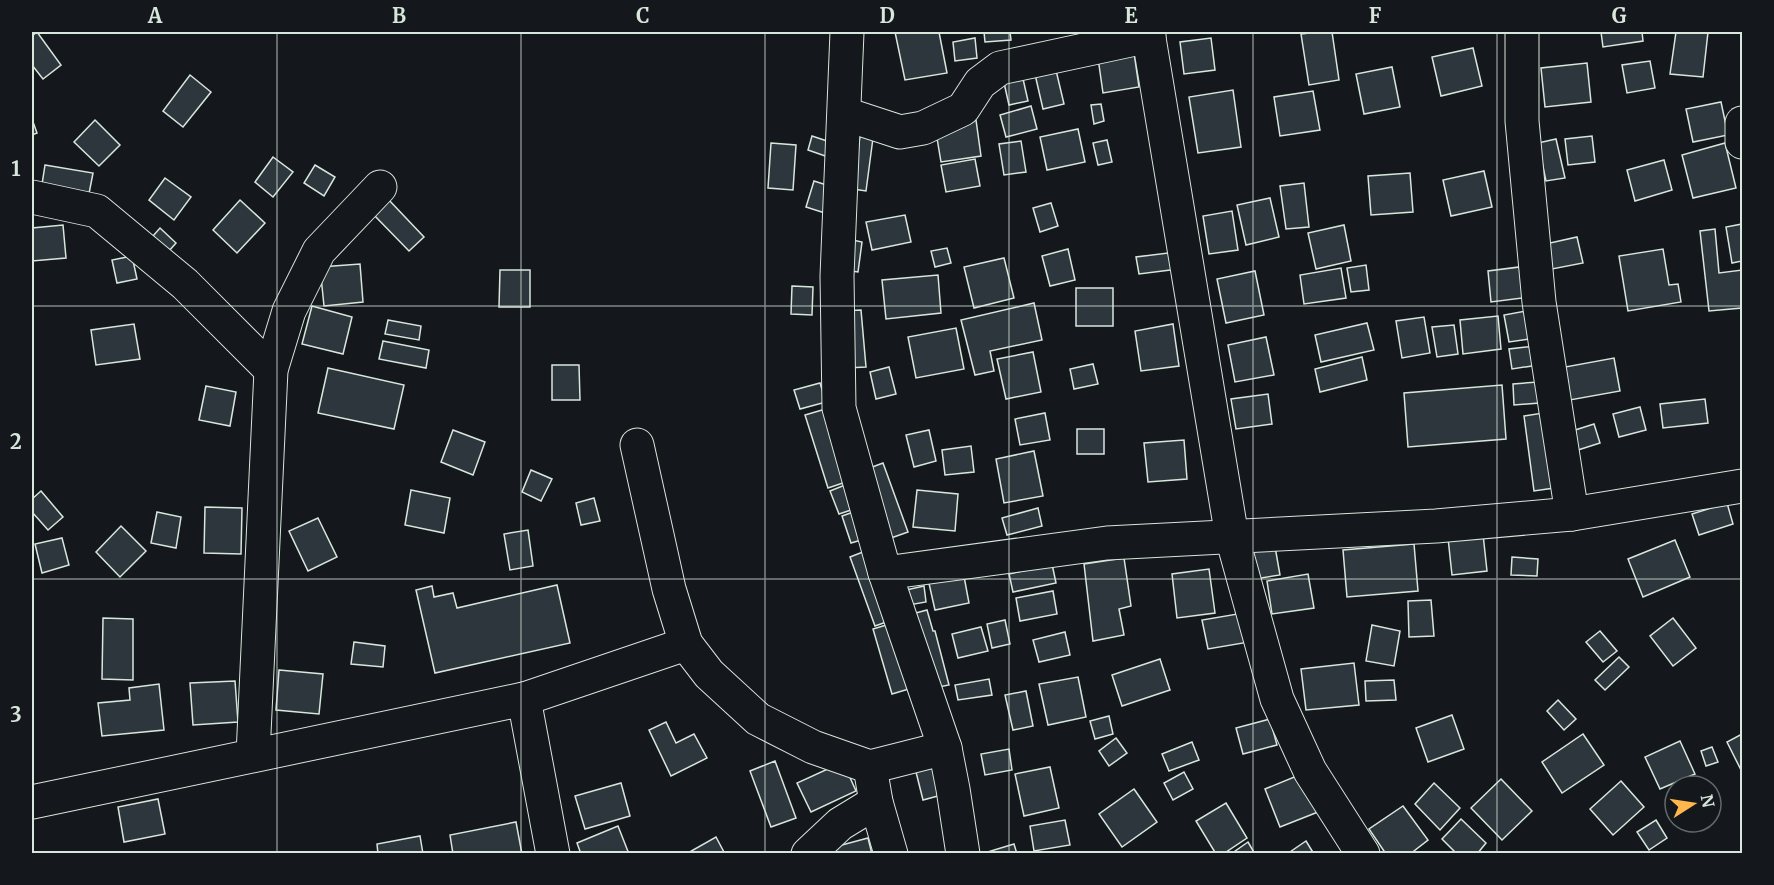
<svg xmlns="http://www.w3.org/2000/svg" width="1774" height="885" font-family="Merriweather,serif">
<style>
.building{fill:#2c363c;stroke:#d8e6dc;stroke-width:1.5}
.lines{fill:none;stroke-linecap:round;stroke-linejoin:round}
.minor-casing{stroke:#d8e6dc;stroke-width:35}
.minor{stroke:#14181c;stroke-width:33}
.grid{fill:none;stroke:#d8e6dc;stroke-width:1.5;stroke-opacity:0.55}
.neatline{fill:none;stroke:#d8e6dc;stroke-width:2}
.grid-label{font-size:20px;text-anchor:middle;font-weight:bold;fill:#d8e6dc}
</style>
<rect width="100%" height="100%" fill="#14181c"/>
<g class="building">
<path d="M37,32L61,65L43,79L32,65V36Z"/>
<path d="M895,32H939L947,73L905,80Z"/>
<path d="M984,32H1010L1011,40L985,42Z"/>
<path d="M1318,32H1332L1339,80L1309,85L1301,34Z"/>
<path d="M1601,32H1642L1643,41L1603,47Z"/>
<path d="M1676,32H1708L1703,77L1670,74Z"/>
<path d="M975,38L977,58L955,61L953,42Z"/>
<path d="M1211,38L1215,70L1184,74L1180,42Z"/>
<path d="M1473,48L1482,86L1441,96L1432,57Z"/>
<path d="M1134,53L1139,87L1103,93L1098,58Z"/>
<path d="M1650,61L1655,88L1627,93L1622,65Z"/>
<path d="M1587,63L1591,102L1545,107L1541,68Z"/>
<path d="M1055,66L1064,104L1043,109L1034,70Z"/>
<path d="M1392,67L1400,107L1364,114L1356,74Z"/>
<path d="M1021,70L1028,101L1009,105L1002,74Z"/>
<path d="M190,75L211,92L183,127L163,111Z"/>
<path d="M1233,90L1241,147L1198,153L1189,97Z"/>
<path d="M1313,91L1320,130L1280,136L1274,97Z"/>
<path d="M1721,102L1728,135L1693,142L1686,109Z"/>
<path d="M1101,104L1104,121L1094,124L1091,105Z"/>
<path d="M1031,106L1037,129L1006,137L1000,115Z"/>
<path d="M32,119L37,133L32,135Z"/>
<path d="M95,120L120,145L99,166L74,142Z"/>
<path d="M976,120L981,156L941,162L935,126Z"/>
<path d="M1078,129L1085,162L1047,170L1040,137Z"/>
<path d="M812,136L836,144L831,158L808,150Z"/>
<path d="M860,136L873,138L866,191L853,189Z"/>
<path d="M1592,136L1595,162L1568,165L1565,139Z"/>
<path d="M1556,139L1565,178L1546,181L1538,143Z"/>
<path d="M1107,140L1112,162L1098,165L1093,143Z"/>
<path d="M1021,141L1026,172L1004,175L999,144Z"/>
<path d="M771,143L796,145L793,190L768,188Z"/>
<path d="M1725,143L1736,188L1693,198L1682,155Z"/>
<path d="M273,157L293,172L273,197L255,182Z"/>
<path d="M975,159L980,186L946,192L941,165Z"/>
<path d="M1664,160L1672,190L1635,201L1627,170Z"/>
<path d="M45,165L93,173L88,199L41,191Z"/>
<path d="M315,165L335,177L324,196L304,183Z"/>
<path d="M1484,171L1492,207L1451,216L1443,180Z"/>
<path d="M1410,173L1413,212L1371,215L1368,176Z"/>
<path d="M165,178L191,197L174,220L149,200Z"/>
<path d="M814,181L836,188L828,214L806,207Z"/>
<path d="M1304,183L1309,227L1286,229L1280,186Z"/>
<path d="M387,198L424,237L409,251L372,213Z"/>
<path d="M1270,198L1279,237L1246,245L1237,205Z"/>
<path d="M240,200L265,223L237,253L213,230Z"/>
<path d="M1051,203L1058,226L1040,232L1033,208Z"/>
<path d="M1232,211L1238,250L1209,254L1203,216Z"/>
<path d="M905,215L911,242L872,250L866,222Z"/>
<path d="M1742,224V261L1732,263L1726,227Z"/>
<path d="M63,225L66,258L32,261V228Z"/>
<path d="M1344,225L1351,261L1316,269L1308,233Z"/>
<path d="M160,228L176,243L169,251L153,236Z"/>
<path d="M1715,229L1719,273L1742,270V308L1709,311L1700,231Z"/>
<path d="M1577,237L1583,263L1547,270L1541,245Z"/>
<path d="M848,239L862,242L858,272L844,270Z"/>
<path d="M947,248L951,263L935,267L931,251Z"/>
<path d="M1068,249L1075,280L1050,286L1042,256Z"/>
<path d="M1663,249L1669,285L1678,284L1681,302L1628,311L1619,256Z"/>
<path d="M1184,251L1186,268L1139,274L1136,257Z"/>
<path d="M132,256L137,279L117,283L112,260Z"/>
<path d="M1004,258L1014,298L974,308L964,267Z"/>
<path d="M360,264L363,302L324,306L320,267Z"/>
<path d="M1366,265L1369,290L1351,292L1347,268Z"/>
<path d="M1527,266L1530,297L1491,302L1488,271Z"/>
<path d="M1341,268L1346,298L1304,304L1300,275Z"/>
<path d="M500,270H530V307H499Z"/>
<path d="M1255,271L1264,315L1226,323L1217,279Z"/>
<path d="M938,275L941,313L886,319L882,280Z"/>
<path d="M792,286L813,287L812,315L791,314Z"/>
<rect x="1076" y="288" width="37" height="38"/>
<path d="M1034,303L1042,340L990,351L994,371L975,375L961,320Z"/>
<path d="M312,306L352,317L343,354L302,344Z"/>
<path d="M861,310L866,367L846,368L841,311Z"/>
<path d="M1532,310L1536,338L1509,342L1504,315Z"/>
<path d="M1498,316L1501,349L1463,354L1460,320Z"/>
<path d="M1424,317L1430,353L1402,358L1396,321Z"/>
<path d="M388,320L421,326L419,340L385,334Z"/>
<path d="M1367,323L1374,350L1321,362L1315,335Z"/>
<path d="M134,324L140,359L96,365L91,330Z"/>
<path d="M1173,324L1179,366L1141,371L1135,331Z"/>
<path d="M1454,325L1458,354L1437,357L1432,327Z"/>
<path d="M956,328L964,369L916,378L908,337Z"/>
<path d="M1266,337L1274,375L1235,382L1228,345Z"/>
<path d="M383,341L429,350L426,368L379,359Z"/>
<path d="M1535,346L1538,365L1512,369L1509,349Z"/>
<path d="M1033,352L1041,392L1006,399L997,359Z"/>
<path d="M1362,357L1367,380L1320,392L1315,369Z"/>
<path d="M1614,358L1620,391L1570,400L1565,367Z"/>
<path d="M1093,364L1098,384L1074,389L1070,369Z"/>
<path d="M552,365H579L580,400H552Z"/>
<path d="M889,367L896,394L876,399L870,372Z"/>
<path d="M328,368L404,385L394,429L318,413Z"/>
<path d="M1538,382L1539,403L1514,405L1513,384Z"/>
<path d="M820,383L826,402L800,409L794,390Z"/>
<path d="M1502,385L1506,439L1408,447L1404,393Z"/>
<path d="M206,386L236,392L230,426L199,420Z"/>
<path d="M1268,394L1272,424L1236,429L1231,399Z"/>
<path d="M1705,399L1708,423L1663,428L1660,404Z"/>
<path d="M1640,407L1646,430L1619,437L1613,414Z"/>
<path d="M829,408L852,480L828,488L805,415Z"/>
<path d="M1045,413L1050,440L1020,445L1015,419Z"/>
<path d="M1543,413L1554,488L1534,491L1524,416Z"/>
<path d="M1594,424L1600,443L1578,450L1572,431Z"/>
<rect x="1077" y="429" width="27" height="25"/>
<path d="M453,430L485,442L473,475L441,462Z"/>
<path d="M929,430L936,461L914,467L906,435Z"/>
<path d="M1184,440L1187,479L1148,482L1144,443Z"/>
<path d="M971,446L974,472L945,475L942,450Z"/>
<path d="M1034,451L1043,496L1004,503L996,459Z"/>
<path d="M883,463L908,532L891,538L867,469Z"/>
<path d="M531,470L552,479L541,501L522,492Z"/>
<path d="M845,485L854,509L839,514L830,491Z"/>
<path d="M411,490L450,498L444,533L405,525Z"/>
<path d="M917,490L958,494L955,531L913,527Z"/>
<path d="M41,491L63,517L48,530L32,512V499Z"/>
<path d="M594,498L600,521L581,525L576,503Z"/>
<path d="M1727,503L1733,524L1699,535L1692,514Z"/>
<path d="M205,507L242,508L241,554L204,553Z"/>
<path d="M1038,508L1042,526L1007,535L1002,518Z"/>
<path d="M859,510L868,538L851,543L842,516Z"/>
<path d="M157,512L181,517L176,548L151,543Z"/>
<path d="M318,518L337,557L308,571L289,531Z"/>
<path d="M121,526L146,551L120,577L96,552Z"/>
<path d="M528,530L533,566L510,570L504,534Z"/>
<path d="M1483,534L1487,571L1452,575L1448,538Z"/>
<path d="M62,538L69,565L42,573L35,544Z"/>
<path d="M1675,540L1690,577L1643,597L1628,559Z"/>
<path d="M1274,541L1280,575L1255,579L1249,545Z"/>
<path d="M1414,544L1418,591L1347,597L1343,550Z"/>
<path d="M868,550L892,620L875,626L850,557Z"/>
<path d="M1512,557L1538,559L1537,576L1511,575Z"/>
<path d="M1124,558L1131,606L1119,609L1124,635L1093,641L1084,564Z"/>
<path d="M1052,564L1056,583L1013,592L1009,574Z"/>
<path d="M1209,569L1215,613L1177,618L1172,574Z"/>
<path d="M963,571L969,603L935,610L928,579Z"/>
<path d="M1308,574L1314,608L1272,614L1267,581Z"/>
<path d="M557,585L570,643L435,673L416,590L432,586L434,597L453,593L457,608Z"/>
<path d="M924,586L926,602L909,605L906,590Z"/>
<path d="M1053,591L1057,614L1020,621L1016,598Z"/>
<path d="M1431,600L1434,636L1409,637L1408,601Z"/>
<path d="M927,610L933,631H935L949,685L934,688L912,614Z"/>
<path d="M1249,612L1255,641L1208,649L1202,620Z"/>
<path d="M103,618L133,619V680L102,679Z"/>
<path d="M1673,618L1696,648L1673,666L1650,636Z"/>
<path d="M1005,620L1010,644L992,648L987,624Z"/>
<path d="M893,623L912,688L892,694L873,629Z"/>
<path d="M1372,625L1400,631L1394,666L1366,661Z"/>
<path d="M981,627L988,651L958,658L952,634Z"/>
<path d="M1600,631L1617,651L1603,662L1586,642Z"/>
<path d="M1065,632L1070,655L1039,662L1033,640Z"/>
<path d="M354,642L385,646L383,667L351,664Z"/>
<path d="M1619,657L1629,667L1605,690L1595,680Z"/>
<path d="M1160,659L1170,690L1122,706L1112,675Z"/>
<path d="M1354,663L1359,705L1306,710L1301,669Z"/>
<path d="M279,670L323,674L319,714L276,710Z"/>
<path d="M1078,677L1086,717L1048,725L1039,684Z"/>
<path d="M989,679L992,695L958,700L955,685Z"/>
<path d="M1394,680L1396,700L1366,701L1365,681Z"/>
<path d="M235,681L238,722L193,725L190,683Z"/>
<path d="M159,684L164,730L102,736L98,703L130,700L129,688Z"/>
<path d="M1026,691L1033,726L1013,730L1005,695Z"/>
<path d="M1558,700L1576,719L1564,730L1547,711Z"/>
<path d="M1452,715L1464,749L1428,762L1416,728Z"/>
<path d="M1109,716L1113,734L1095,739L1090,721Z"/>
<path d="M1270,719L1277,745L1243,754L1236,728Z"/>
<path d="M666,722L676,743L694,734L707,758L671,776L649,730Z"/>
<path d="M1583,734L1604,765L1562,793L1542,762Z"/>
<path d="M1742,734V772L1727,742Z"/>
<path d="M1116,738L1127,753L1109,766L1099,751Z"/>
<path d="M1680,741L1695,774L1660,789L1645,757Z"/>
<path d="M1192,742L1199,760L1169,771L1162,754Z"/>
<path d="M1712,747L1718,762L1706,766L1701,751Z"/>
<path d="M1009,749L1012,770L985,775L981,754Z"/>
<path d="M940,758L949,793L923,800L914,764Z"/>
<path d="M775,761L796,818L771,827L750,771Z"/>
<path d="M843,762L856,791L811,812L797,783Z"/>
<path d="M1050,767L1059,808L1024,816L1015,774Z"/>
<path d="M1184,772L1193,789L1173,800L1164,783Z"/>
<path d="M1304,773L1318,812L1280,827L1265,789Z"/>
<path d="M1501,779L1532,811L1502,840L1471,808Z"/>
<path d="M1621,781L1644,807L1613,835L1590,809Z"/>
<path d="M1681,781L1694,786H1679Z"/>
<path d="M621,783L630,816L585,829L575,796Z"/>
<path d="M1434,783L1460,808L1440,830L1415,804Z"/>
<path d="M1134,789L1157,822L1122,847L1099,814Z"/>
<path d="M158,799L165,834L124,842L118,807Z"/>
<path d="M1226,803L1247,838L1223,854H1216L1196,821Z"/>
<path d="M1403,806L1428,840L1410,854H1386L1369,829Z"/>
<path d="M1461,819L1486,843L1477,854H1457L1442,839Z"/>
<path d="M1065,820L1070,845L1034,851L1030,826Z"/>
<path d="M1656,820L1667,838L1649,850L1637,832Z"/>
<path d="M516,822L522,854H453L450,835Z"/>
<path d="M618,826L629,854H581L577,843Z"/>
<path d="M420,836L423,854H378L377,844Z"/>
<path d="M716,837L725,854H686Z"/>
<path d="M868,838L872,854H828L827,849Z"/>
<path d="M1306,841L1314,854H1287Z"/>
<path d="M1248,842L1255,854H1231Z"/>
<path d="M1014,844L1017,854H985L984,853Z"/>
</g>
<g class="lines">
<defs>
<g id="minor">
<path d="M847,32L837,276L839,408L885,573L945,748L953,789L963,854"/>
<path d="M1148,32L1232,537L1277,699L1310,771L1363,854"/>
<path d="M1522,32V121L1539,302L1572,514"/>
<path d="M845,114L900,132L923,128L963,109L980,83L1000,68L1149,36"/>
<path d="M1742,123V142"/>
<path d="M32,197L97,211L185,284L271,370"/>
<path d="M637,445L669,589L686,644L709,674L758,719L813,747L870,767L945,748"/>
<path d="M885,573L1107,543L1436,526L1572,514L1742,486"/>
<path d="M524,699L553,854"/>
<path d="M253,755L271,370L289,311L319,251L380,187"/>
<path d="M870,767L876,802L891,854"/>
<path d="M32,802L524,699L686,644"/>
<path d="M808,854L840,824L876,802"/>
</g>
</defs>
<use href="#minor" class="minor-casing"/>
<use href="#minor" class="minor"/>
</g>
<path class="grid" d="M277,32V854M521,32V854M765,32V854M1009,32V854M1253,32V854M1497,32V854M32,306H1742M32,579H1742"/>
<rect width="1774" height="885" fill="none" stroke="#14181c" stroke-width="66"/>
<g transform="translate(1693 804) rotate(78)"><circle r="28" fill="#14181c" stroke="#626a69" stroke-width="1.5"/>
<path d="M0-4.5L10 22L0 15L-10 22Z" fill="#ffb74d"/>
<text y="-9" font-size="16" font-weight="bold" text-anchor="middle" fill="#d8e6dc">N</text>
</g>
<rect x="33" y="33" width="1708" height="819" class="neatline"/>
<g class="grid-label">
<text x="155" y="23">A</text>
<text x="399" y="23">B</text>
<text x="643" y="23">C</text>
<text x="887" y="23">D</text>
<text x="1131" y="23">E</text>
<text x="1375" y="23">F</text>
<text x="1619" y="23">G</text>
<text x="16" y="176">1</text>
<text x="16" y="449">2</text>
<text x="16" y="722">3</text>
</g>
</svg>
